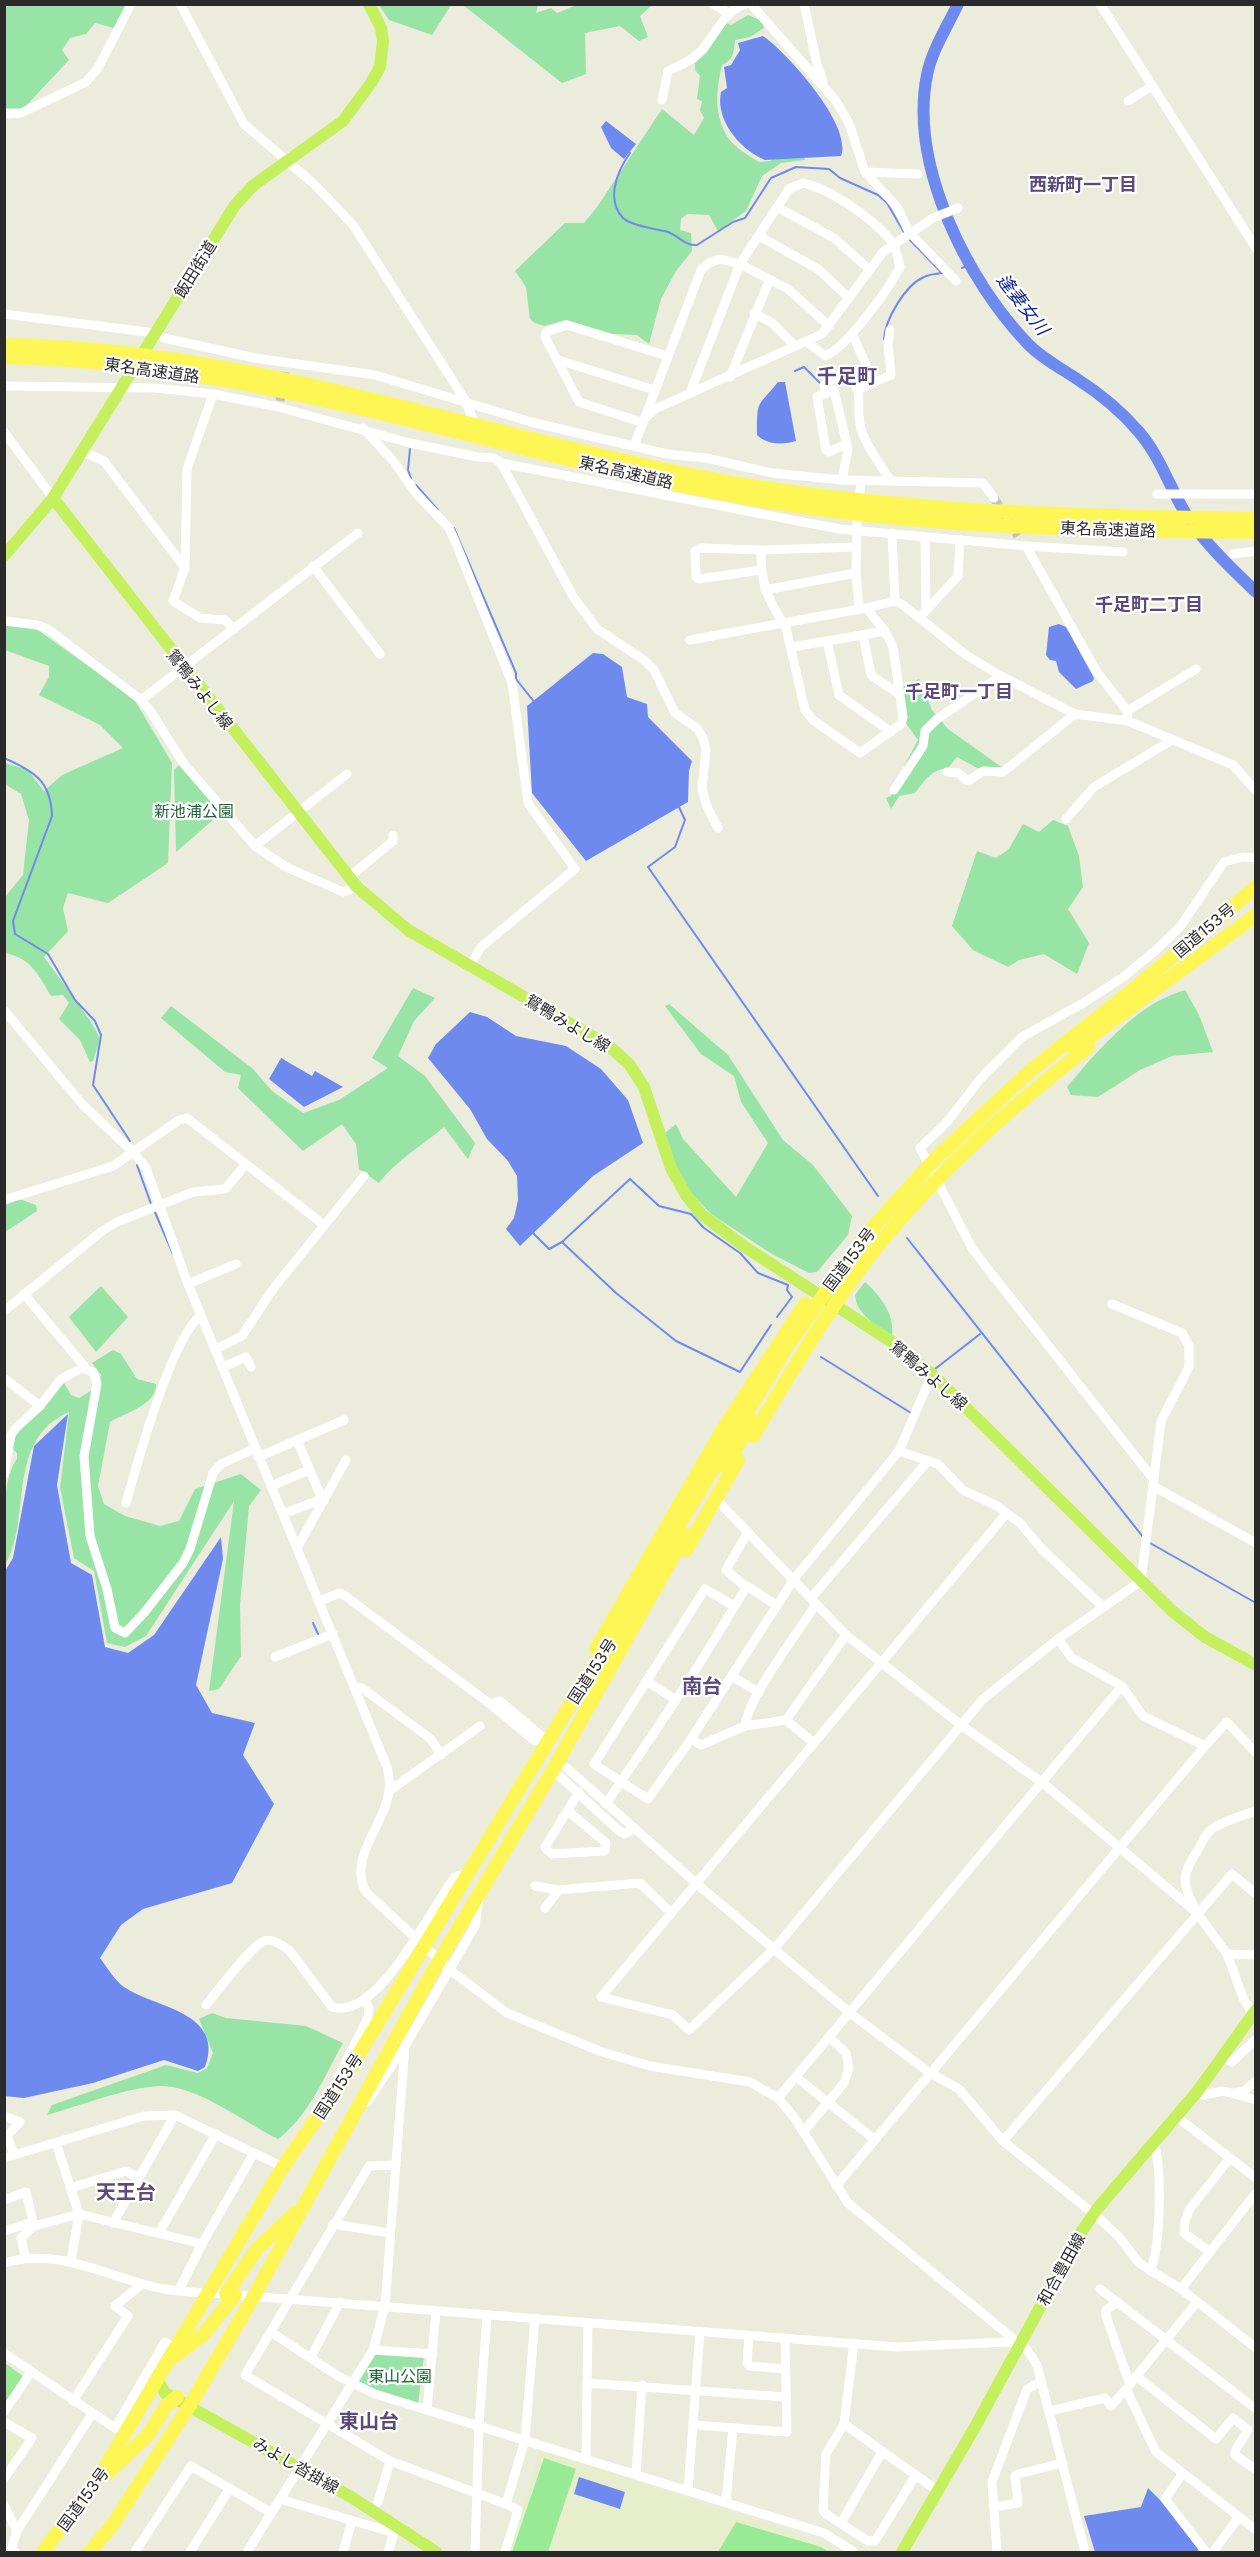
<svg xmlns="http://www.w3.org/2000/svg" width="1260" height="2557" font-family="Inter,'Noto Sans JP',sans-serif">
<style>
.education{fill:#e7eecb}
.green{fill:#98e3a6}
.pitch{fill:#98ea94}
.water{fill:#6f8aee}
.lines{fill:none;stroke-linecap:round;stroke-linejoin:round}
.stream{stroke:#6f8aee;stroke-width:2}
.river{stroke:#6f8aee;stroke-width:12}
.minor-tunnel{stroke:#c4c5b8;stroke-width:9;stroke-dasharray:9 4.5;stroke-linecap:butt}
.minor{stroke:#fff;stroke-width:9}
.major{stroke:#c5f05d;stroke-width:12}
.highway{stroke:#fef655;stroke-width:14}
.labels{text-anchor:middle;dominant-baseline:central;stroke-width:4.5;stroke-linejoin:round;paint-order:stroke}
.street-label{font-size:16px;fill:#2a2a2a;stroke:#fff}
.park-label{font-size:16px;fill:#1a6732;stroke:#fff}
.neighbourhood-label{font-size:18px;font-weight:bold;fill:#5b4a7b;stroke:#fff}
.water-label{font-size:18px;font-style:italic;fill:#0d209b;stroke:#fff}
.quarter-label{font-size:20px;font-weight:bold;fill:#5b4a7b;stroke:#fff}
</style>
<rect width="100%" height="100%" fill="#ebecdc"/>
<g class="education">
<path d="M4,2426L24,2441L5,2472H4Z"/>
<path d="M540,2449L824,2543L838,2552H508Z"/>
</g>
<g class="green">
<path d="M4,5H127L114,28L95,23L86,34L70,38L62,50L69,60L23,109L4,108Z"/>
<path d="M379,5H451L432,35L389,20Z"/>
<path d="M463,5H538L536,13L551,8L557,13L577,5H652L640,16L648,37L639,41L620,26L585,33L586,74L562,83Z"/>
<path d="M748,15L762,21L764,28L750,37L735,40C734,51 734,60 722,65C716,90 713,115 729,139C735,148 750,156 759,162L770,161L782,150L805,158V160L781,163L762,176L746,211L718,231L709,215L687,214L681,219L680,230L691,233L692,251L676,271L661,299L649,344L637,335L613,334L566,320L544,326L535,323L530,319L526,287L515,271L565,223H584L597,207L662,109L694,135L704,118L700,110L702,101L697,99L700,76L695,70V63L707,52L726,22L731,25Z"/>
<path d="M5,621L38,630L134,699L172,763L168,863L108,903L68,893L63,908L68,931L44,957C53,970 99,1029 99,1038C99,1045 95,1054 93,1061L90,1062L80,1040L59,1019L69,1003L63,995L51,996C38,974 31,958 5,953V897L23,875L29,820L21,794L5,784V763L28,770L44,791L62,775L123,748L100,725L39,695L49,677V666L5,650Z"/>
<path d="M919,679L932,710L948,729L1003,768L979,769L957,757L948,768C931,770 925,780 915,793L899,796L891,809L886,798L891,796L906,774L904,766L918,740L905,722L901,688Z"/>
<path d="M179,765L221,813L176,852L174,770Z"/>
<path d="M1053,820L1068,826L1079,856L1083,887L1068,909L1089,943L1077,974L1044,954L1019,960L1008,967L973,950L952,926L977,851L996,858L1009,849L1023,824L1039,832Z"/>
<path d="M413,988L435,998L414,1021L398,1056L425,1076L475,1143L468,1159L444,1127C422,1146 396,1160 379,1183L359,1169L356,1144L342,1124L303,1151L238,1088L241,1075L225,1072L161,1018L171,1006L253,1069L272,1091L303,1113L339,1100L388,1068L372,1058Z"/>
<path d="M1185,990L1199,1015L1213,1052L1172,1056L1140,1070L1098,1097L1071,1095L1067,1087C1098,1050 1138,1003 1185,990Z"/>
<path d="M669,1004L728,1055L783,1140L813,1165L852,1216L848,1235L817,1272L809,1273L772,1254L711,1214L691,1193L676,1168L665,1133L676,1124L683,1139L736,1197L768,1143L741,1102L734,1076L701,1054L665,1006Z"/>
<path d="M19,1199L36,1205L37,1211L5,1232V1205Z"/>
<path d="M865,1282C880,1295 895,1315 892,1335C876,1324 857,1316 855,1295Z"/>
<path d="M101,1286L128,1317L96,1352L69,1317Z"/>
<path d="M113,1350L121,1354L137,1379L156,1384C157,1405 126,1412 110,1422L98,1486L104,1504L125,1516L160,1526L179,1521L195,1489L241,1474L261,1490L249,1506L240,1605L241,1656L219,1689L209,1691L234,1501L146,1636L125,1647L107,1643L94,1571L74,1558L60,1488L69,1412C5,1440 33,1516 5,1565C5,1536 0,1481 17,1459V1453L12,1448L17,1431L64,1383L71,1395L79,1398L99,1386L101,1375L92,1363Z"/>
<path d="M212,2013L226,2018L306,2026L343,2043C325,2075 309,2116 278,2139C245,2123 197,2085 160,2086C128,2087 79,2106 47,2115L52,2105L166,2065L198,2073L207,2068L213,2053L199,2019Z"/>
<path d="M374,2354L424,2356L418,2404L360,2385L358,2379Z"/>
</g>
<g class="pitch">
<path d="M5,2363L24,2377L5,2404Z"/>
<path d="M544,2458L576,2469L548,2552H512Z"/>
<path d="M736,2522L821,2547L829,2552H718Z"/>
</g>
<g class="water">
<path d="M763,36C786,52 853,125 841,156L765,160C740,150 715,120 721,92L727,88L724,67L731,65L740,50L738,43Z"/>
<path d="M606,121L636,144L624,159L611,148L601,127Z"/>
<path d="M778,382H785L796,441C783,445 767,445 757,435C757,399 757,408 778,382Z"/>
<path d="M1059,624L1066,627L1094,678L1093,681L1076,689L1059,672L1056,661L1050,660L1046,655L1049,627Z"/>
<path d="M593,653L603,654L622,667L627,697L647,704L648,717L692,761L689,771L688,802L586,861L532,793L527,706Z"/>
<path d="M470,1012L487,1017L516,1036L566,1046L601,1069L628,1100L643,1143L593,1176L520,1246L506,1229L514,1218L518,1200L517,1176L508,1161L487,1139L470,1109L428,1058L436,1044Z"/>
<path d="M281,1058L312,1076L315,1071L343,1087L304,1107L269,1079Z"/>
<path d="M68,1414L57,1485L71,1563L92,1575L105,1647L128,1653L154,1635L221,1537L223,1559L196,1685L212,1713L255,1723L243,1755L274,1804L232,1883L143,1909L121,1925L100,1958C107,1967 115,1981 124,1987C154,2008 225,2011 205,2067L198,2071L164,2060L93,2083L24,2098L4,2096L5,1571L13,1558L34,1446Z"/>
<path d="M579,2477L625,2492L620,2509L574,2494Z"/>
<path d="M1148,2488L1166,2506L1199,2550L1196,2552H1095L1084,2516L1141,2507Z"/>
</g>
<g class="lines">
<g class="stream">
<path d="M628,151L630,153C618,170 605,199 623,218C632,226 656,229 668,232C679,236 685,246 697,245L733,222L745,218L771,178L796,167L829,169L840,178L878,195L887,203L905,234"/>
<path d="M909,239L942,273"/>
<path d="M962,268L971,264"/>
<path d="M884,339C885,320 905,285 924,277C929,274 937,274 942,273"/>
<path d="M795,371L804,367L821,384"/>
<path d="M410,449L408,470L411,478"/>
<path d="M416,485L438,510"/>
<path d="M454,528L516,673V679L535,703"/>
<path d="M4,758C34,771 51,781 52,816L13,921L15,934L48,954L75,1000L95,1021L101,1035L93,1085L130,1141"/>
<path d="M679,807L685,820L675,847L648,867L878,1196"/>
<path d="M137,1165L151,1204"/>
<path d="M154,1210L173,1254"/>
<path d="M533,1233L549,1249L562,1242L616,1293L676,1341L740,1372L771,1325"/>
<path d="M907,1238L1143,1537"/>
<path d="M562,1242L630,1179L659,1206L691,1214L704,1228L740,1253L758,1273L788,1285L787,1290L792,1297L777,1317"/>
<path d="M821,1357L911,1413"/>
<path d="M935,1369L980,1334"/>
<path d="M1150,1543L1256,1603"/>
<path d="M313,1623L319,1636"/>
</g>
<path class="river" d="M958,4C947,27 932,50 927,75C909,165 967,281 1029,345C1044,360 1061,368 1077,379C1099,393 1122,412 1139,432C1159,455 1169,485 1184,511C1203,542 1230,567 1256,592"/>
<g class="minor-tunnel">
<path d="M280,401L285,372"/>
<path d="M994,498L1018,536"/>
</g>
<g class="minor">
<path d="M180,4L244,124L314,184L353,225L465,400L472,417"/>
<path d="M713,4L730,14"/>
<path d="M751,4L836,101L849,123L865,172L897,207L909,232L956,281"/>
<path d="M804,4L817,64L823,81"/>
<path d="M1100,4L1256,248"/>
<path d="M662,100L668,71C679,66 693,60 701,51C716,35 723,11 746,4"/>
<path d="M1128,101L1152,86"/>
<path d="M4,114L21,113L86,82L98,68L131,4"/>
<path d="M865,172L918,174"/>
<path d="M777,207L834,238L870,270"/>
<path d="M759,236L818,269L849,298"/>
<path d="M754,313L772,323L795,346"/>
<path d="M4,314L155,333L164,338L255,358L375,375L531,422L667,454L706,458L772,473L842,480L983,483L994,498"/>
<path d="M852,334L874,382"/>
<path d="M558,360L654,390"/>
<path d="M730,377L769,281"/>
<path d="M4,386L155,388L213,394L278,407L410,443L478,457L494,458L501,463L574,598L597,629L644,660L654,670L675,713L697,728L703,738L706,750L702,789L707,807L718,828"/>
<path d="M859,389L891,375L888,345L890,330"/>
<path d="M690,393L740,264L789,189L803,183C831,189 877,221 893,244C897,250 898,260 900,267C889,288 846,349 825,356L806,341"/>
<path d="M826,393L824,385L844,372C869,393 853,408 862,432C868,449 881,466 891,481"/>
<path d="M213,394L187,469L185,568L173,601L200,618L225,620L234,629"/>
<path d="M641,422L655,409L822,334L883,252L933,218L958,208"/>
<path d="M641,422L579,402L545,337L546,332L567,325L667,356"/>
<path d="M363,428L394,462L415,492L449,528L455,541L512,683L528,803L575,869L481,947L470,966"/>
<path d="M4,432L53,498"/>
<path d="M634,446L701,270L709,263L720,259L740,264L788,289L829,326"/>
<path d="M83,452L104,461L185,568"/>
<path d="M501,463L839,529L1026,546L1123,552"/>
<path d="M842,480L848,449L834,390L817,397L826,450L829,452L846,444"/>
<path d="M860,493L861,480"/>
<path d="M1157,494H1256"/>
<path d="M857,522L856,573L859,608"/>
<path d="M892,533L895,601"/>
<path d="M925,537L926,609"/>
<path d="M1026,546L1097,672L1127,711L1128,721"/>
<path d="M1233,554L1256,551"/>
<path d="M313,566L380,654"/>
<path d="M761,570L699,579L696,577L695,551L701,548L761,550L856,547"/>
<path d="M765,590L856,573"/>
<path d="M866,608L895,601L903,605L966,655L1001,676L1075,714L1128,721L1233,765L1256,791"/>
<path d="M920,617L958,576L960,540"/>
<path d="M4,621L37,625L48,629L141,700L151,712L184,764L255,846L286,867L343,892L357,887"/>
<path d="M863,635L871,675L899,694"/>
<path d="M690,640L866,608L885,631L893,647L903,717L901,724L860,753L813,720L805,710L786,628C768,600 760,583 761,550"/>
<path d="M827,641L839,695L891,732"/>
<path d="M792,647L885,631"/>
<path d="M141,700L358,533"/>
<path d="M1127,711L1196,669"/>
<path d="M947,772L958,773L968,781L983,771L1003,772L1075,714"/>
<path d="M894,790L923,746L925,731L937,719L1001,676"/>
<path d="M1066,819L1094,787L1172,740"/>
<path d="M255,846L347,774"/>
<path d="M348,878L393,841V835"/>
<path d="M4,1010L82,1104L133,1152L146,1168L188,1284L387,1767C389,1774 390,1782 389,1790C386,1824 347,1857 366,1892L450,1970L507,2013L602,2052L650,2066L750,2082L778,2098L794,2117L848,2203L1027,2350L1037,2365L1085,2552"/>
<path d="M4,1200L113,1166L179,1120L187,1118L324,1225"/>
<path d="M188,1284L236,1264"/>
<path d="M24,1294L85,1367"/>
<path d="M4,1311L102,1231L117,1222L193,1192L225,1189L246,1164"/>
<path d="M216,1349L242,1336L273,1289L364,1176"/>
<path d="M223,1367L246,1357L251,1367"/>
<path d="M4,1378L40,1406"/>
<path d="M297,1440L322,1499"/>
<path d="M899,1451L938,1464L963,1490L997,1506L1020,1523L1042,1549L1103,1607"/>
<path d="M258,1457L344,1420"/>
<path d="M4,1474L11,1435L15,1429L40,1406L61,1379L82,1368L93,1372L97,1384L84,1456L90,1536L107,1589L115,1628L125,1633L144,1613L183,1563L190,1549L213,1473L221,1464L256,1448"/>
<path d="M1154,1480L973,1250L920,1148L947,1122L981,1078L1022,1037L1085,1002L1122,978L1155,951L1180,927L1224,862L1243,857L1256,858"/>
<path d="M271,1486L309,1470"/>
<path d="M1153,1486L1256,1543"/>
<path d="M715,1498L846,1635L961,1725L1043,1783L1197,1913L1227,1954L1244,2000L1256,2018"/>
<path d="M126,1503C138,1461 171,1339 201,1315"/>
<path d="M283,1514L322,1499L324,1501"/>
<path d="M1006,1514L601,1997L673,2015L689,2030L774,1949L983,1699L1058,1639L1141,1581L1161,1421L1189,1367V1346L1182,1333L1112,1304"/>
<path d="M297,1548L346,1460"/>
<path d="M746,1587L726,1570L748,1532"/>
<path d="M812,1597L927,1462"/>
<path d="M319,1601L340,1593L344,1595L490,1704L535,1741"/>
<path d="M734,1606L705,1589L594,1764L648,1799L691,1739L794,1579L899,1451L932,1374"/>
<path d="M275,1657L333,1634"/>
<path d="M692,1676L720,1694"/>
<path d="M732,1676L759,1693"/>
<path d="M648,1682L676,1700"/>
<path d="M354,1686L362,1688L431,1739L441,1755"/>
<path d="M490,1704L500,1701L547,1741"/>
<path d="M786,1720L846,1635"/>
<path d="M745,1726C749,1695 798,1633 816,1604"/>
<path d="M691,1739L701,1745L745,1726L786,1720L814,1743"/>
<path d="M1205,1746L1227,1722L1256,1753"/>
<path d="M567,1768L697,1884L850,2013L930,2073L959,2089L1003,2141L1100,2219L1119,2237L1139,2263L1181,2289L1256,2348"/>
<path d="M553,1770L618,1830L625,1834L633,1829"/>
<path d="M389,1791L480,1726"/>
<path d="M606,1804L692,1676L747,1586L776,1605"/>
<path d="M568,1811L606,1843L605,1851L552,1854L546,1849L545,1847L579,1792"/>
<path d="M535,1886L559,1890L640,1883L671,1913"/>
<path d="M545,1908L559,1890"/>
<path d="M1195,1908C1180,1882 1183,1872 1199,1848C1202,1842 1206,1833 1212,1829C1225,1820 1241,1816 1256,1811"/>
<path d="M1227,1954L1256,1955"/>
<path d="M206,2005C218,1991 248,1949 264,1941C272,1938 284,1946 290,1951L332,2007C379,2021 431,1907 455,1877L467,1873"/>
<path d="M1223,2058L1232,2062L1256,2039"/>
<path d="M796,2077L874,2139"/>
<path d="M338,2078L368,2017L369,2008L364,1999"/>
<path d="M1197,2092L1204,2095L1223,2091L1256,2100"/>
<path d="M1233,2093L1244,2091L1256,2081"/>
<path d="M778,2098L1122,1686"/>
<path d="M367,2102L405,2046L475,1926L479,1898"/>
<path d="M4,2116L20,2122L7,2136L14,2154"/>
<path d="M1177,2117L1256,2178"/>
<path d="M803,2132L844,2083L849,2068L846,2053L829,2037"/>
<path d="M1003,2141L1232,1874L1256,1894"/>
<path d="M56,2143L79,2214L71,2261"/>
<path d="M4,2158L144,2116L175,2115L283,2167"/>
<path d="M396,2165L369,2166L245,2375L390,2461L506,2504L525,2440L535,2318"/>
<path d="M836,2186L1205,1746L1143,1716L1122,1686L1072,1658L1058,1639"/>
<path d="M70,2188L126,2171L139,2178"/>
<path d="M4,2200L26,2192L34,2226"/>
<path d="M113,2223L175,2115"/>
<path d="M333,2224L390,2233"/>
<path d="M4,2231L33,2222"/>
<path d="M159,2233L216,2134"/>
<path d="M1210,2252L1184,2233L1185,2221L1189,2210L1230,2158"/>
<path d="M25,2256L21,2238L34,2226L79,2214L202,2244"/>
<path d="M4,2263C53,2248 96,2271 143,2284C172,2293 204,2292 235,2295L897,2347L1009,2342L1020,2345"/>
<path d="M1150,2271C1161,2248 1162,2167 1154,2143"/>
<path d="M1100,2289L1256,2409"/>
<path d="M1181,2289L1256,2193"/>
<path d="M179,2290L202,2244L254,2153"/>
<path d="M1118,2302L1106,2310V2316L1130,2385"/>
<path d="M1197,2302L1126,2389L1156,2452L1256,2530"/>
<path d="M271,2332L338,2376L375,2394L824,2533L854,2552"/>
<path d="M749,2336L747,2363L750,2366L785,2369"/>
<path d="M854,2343L844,2424L938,2491"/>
<path d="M373,2350L433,2354"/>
<path d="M4,2353L115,2428L165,2342L175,2348"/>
<path d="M311,2357L340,2302"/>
<path d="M1136,2376L1216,2439L1233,2418L1248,2430L1235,2451V2455L1256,2470"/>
<path d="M587,2383L786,2397"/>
<path d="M73,2401L128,2316L115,2306L142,2284"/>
<path d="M427,2410L436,2311"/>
<path d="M1050,2411L1105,2398L1111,2406L1126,2389"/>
<path d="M4,2412L31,2372"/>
<path d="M4,2422L32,2438L4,2479"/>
<path d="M844,2424L826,2454L823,2510L826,2514L868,2541H875L916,2475"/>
<path d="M694,2425L787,2432L785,2338"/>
<path d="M586,2458L588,2323"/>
<path d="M1183,2473L1165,2499L1206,2552"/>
<path d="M636,2474L642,2385"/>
<path d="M688,2490L700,2331"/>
<path d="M280,2499L394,2533"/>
<path d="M378,2502L390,2461"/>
<path d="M726,2502L733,2428"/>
<path d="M4,2505L17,2531"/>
<path d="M994,2507L1018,2503L1015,2476L1018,2474L1063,2463"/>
<path d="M841,2523L882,2452"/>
<path d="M15,2552L11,2550L17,2531L92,2414"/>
<path d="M135,2552L191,2466L270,2512"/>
<path d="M190,2552L230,2488"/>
<path d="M247,2552L373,2350L385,2306L405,2046"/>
<path d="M343,2552L352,2521"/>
<path d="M388,2552L395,2529"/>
<path d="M475,2552L479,2425L487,2315"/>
<path d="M505,2552L518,2510L506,2504"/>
<path d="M997,2552L992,2482L1027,2389L1040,2382"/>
<path d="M1213,2552L1239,2517"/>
</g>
<g class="major">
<path d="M53,498L357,887L408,930L609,1046L629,1064L644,1087L671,1168L686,1195L701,1214L745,1247L892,1342L932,1374L1172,1611L1205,1637L1256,1665"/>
<path d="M4,556L53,498L235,205L254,185L343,121L371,83L380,67L383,42L381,28L369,4"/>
<path d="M157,2379L165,2393L351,2497L436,2552"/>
<path d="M902,2552L975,2427L1080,2234L1097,2209L1197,2092L1256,2010"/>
</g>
<g class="highway">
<path d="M4,345C239,348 458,429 685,474C873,512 1064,516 1256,519"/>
<path d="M4,357C251,362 483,447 723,494C898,527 1078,531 1256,532"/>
<path d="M1074,1049L1256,915"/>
<path d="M753,1436C792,1370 832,1303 880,1243C941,1168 1013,1106 1088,1047"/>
<path d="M725,1467L752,1421"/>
<path d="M686,1550L738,1460"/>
<path d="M596,1649L725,1426L805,1304"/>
<path d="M226,2294L257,2249L295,2213"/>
<path d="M175,2356L204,2334L235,2295"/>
<path d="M107,2474L148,2435L166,2406L177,2397"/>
<path d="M43,2552L101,2474L283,2167L345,2077L786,1348L867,1234L935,1159L1029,1072L1129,993L1256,887"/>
<path d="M90,2552L113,2524L190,2405L254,2296L432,1973L553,1770L685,1535"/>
</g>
</g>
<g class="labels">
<g class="street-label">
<text transform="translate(195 269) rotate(-58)">飯田街道</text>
<text transform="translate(152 370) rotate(8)">東名高速道路</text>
<text transform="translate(626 472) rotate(13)">東名高速道路</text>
<text transform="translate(1108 529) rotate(2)">東名高速道路</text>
<text transform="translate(200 689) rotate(52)">鴛鴨みよし線</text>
<text transform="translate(1204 930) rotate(-40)">国道153号</text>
<text transform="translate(568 1023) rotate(31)">鴛鴨みよし線</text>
<text transform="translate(849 1259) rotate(-53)">国道153号</text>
<text transform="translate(929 1375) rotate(41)">鴛鴨みよし線</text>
<text transform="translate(592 1671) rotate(-57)">国道153号</text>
<text transform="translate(338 2086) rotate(-57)">国道153号</text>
<text transform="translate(1061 2269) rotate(-61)">和合豊田線</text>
<text transform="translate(296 2465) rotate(30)">みよし沓掛線</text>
<text transform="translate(83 2499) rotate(-54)">国道153号</text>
</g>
<g class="park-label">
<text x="194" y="811">新池浦公園</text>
<text x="400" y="2376">東山公園</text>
</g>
<g class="neighbourhood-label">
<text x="1083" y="184">西新町一丁目</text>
<text x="1149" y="604">千足町二丁目</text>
<text x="959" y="691">千足町一丁目</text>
</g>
<g class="water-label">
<text transform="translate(1023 304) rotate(52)">逢妻女川</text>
</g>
<g class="quarter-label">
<text x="847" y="376">千足町</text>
<text x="702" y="1686">南台</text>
<text x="126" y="2192">天王台</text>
<text x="369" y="2421">東山台</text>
</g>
</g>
<rect width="1260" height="2557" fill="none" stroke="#2a2a2a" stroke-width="12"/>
</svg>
